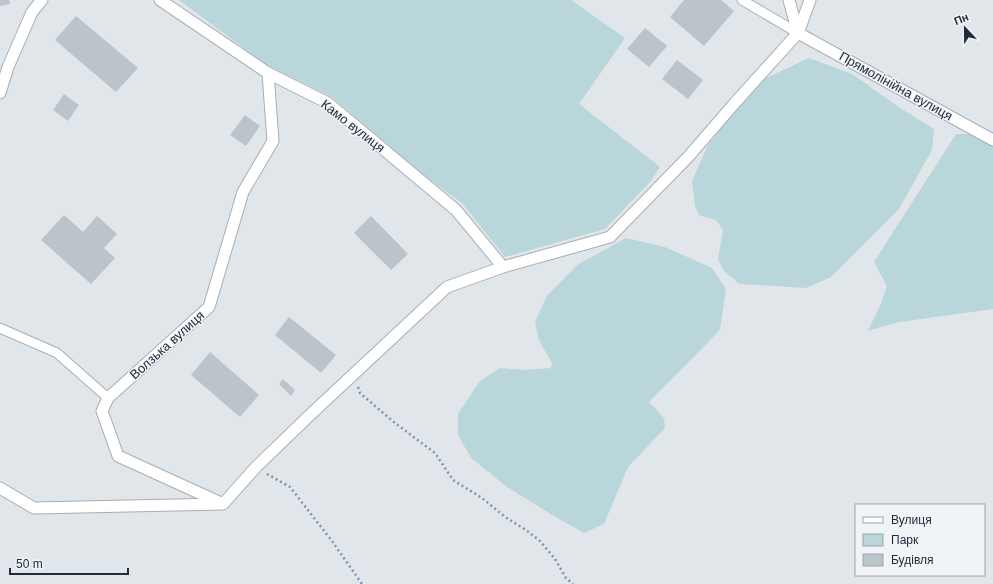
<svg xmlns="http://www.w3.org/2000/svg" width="993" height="584" font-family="Helvetica,sans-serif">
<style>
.green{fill:#b9d6db}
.building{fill:#bcc4cb}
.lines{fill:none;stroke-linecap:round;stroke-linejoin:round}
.service-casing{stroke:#a7aeb5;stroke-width:11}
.minor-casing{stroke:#a7aeb5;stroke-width:13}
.path{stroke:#8194ad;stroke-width:2.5;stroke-dasharray:2 3;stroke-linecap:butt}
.service{stroke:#fff;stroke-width:9}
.minor{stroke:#fff;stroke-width:11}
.labels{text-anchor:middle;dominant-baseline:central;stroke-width:3;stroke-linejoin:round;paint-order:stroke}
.street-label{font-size:13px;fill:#212b3a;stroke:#f0f4f7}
</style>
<rect width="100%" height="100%" fill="#e0e6ea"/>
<g class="green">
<path d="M179,0H571L625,38L579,104L660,167L650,182L605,229L505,257L462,203L422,174L332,97L265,64Z"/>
<path d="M809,58L852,74L900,108L934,129L932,150L899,209L831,277L806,288L739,284L723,270L718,259L723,230L716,220L699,215L695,206L692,181L708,145L758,82Z"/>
<path d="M956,134H971L993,146V309L899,322L868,331L880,306L887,286L874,262Z"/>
<path d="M626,238L665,247L712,268L726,289L720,330L649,402L664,418L665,428L628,467L604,524L584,533L554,516L507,487L471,458L458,435V414L480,381L500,368L525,370L551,368L552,363L539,340L535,322L547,296L577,265Z"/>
</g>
<g class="building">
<path d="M0,0H9L10,4L0,6Z"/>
<path d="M684,0H721L734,11L704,46L670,17Z"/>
<path d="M76,16L138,68L116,92L55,40Z"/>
<path d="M645,28L667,46L649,67L627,49Z"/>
<path d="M677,60L703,80L688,99L662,79Z"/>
<path d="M64,94L79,105L68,121L53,110Z"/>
<path d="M245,115L260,126L246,146L230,135Z"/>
<path d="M64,215L83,232L97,216L117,234L104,248L115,258L91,284L41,240Z"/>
<path d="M371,216L408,254L391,270L354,233Z"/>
<path d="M289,317L336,355L321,373L275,335Z"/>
<path d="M210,352L259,395L240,417L191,375Z"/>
<path d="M283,379L295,390L291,396L279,384Z"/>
</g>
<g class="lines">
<defs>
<g id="service">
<path d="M742,0L798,33"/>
<path d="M0,328L57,353L108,398"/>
</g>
<g id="minor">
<path d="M160,0L268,73L328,103L456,210L503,267"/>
<path d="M789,0L798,33"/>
<path d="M798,33L993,140"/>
<path d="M0,93L8,67L32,12L42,0"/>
<path d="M0,488L34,508L223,504L256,467L312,413L447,287L503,267L610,237L689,156L733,105L798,33L810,0"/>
<path d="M221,503L118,456L102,411L108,398L209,307L243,192L273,141L268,73"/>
</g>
</defs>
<use href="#service" class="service-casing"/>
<use href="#minor" class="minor-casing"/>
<g class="path">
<path d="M358,387L360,393L395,423L435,453L453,480L482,498L505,517L526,530L540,541L555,559L566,578L573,584"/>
<path d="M267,474L290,487L332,541L362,584"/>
</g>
<use href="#service" class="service"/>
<use href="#minor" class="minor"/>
</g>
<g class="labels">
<g class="street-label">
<text transform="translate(896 86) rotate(29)">Прямолінійна вулиця</text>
<text transform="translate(353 126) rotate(38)">Камо вулиця</text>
<text transform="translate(167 345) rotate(-42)">Волзька вулиця</text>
</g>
</g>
<rect x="855" y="504" width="130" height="72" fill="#f0f4f7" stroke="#9da4ab"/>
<rect x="863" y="517" width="20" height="6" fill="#ffffff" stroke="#9da4ab"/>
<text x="891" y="524" font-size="12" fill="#212b3a">Вулиця</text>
<rect x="863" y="534" width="20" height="12" fill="#b9d6db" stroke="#9da4ab"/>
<text x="891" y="544" font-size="12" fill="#212b3a">Парк</text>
<rect x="863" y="554" width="20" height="12" fill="#bcc4cb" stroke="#9da4ab"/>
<text x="891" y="564" font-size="12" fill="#212b3a">Будівля</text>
<g transform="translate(965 28) rotate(338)" stroke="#f0f4f7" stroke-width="3" paint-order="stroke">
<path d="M0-3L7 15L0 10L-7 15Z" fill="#212b3a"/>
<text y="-6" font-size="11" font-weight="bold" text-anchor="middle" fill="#212b3a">Пн</text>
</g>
<path d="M10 568v6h118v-6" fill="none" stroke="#212b3a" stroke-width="2"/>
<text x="16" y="568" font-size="12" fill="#212b3a" stroke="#f0f4f7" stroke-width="3" paint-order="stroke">50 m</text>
</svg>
